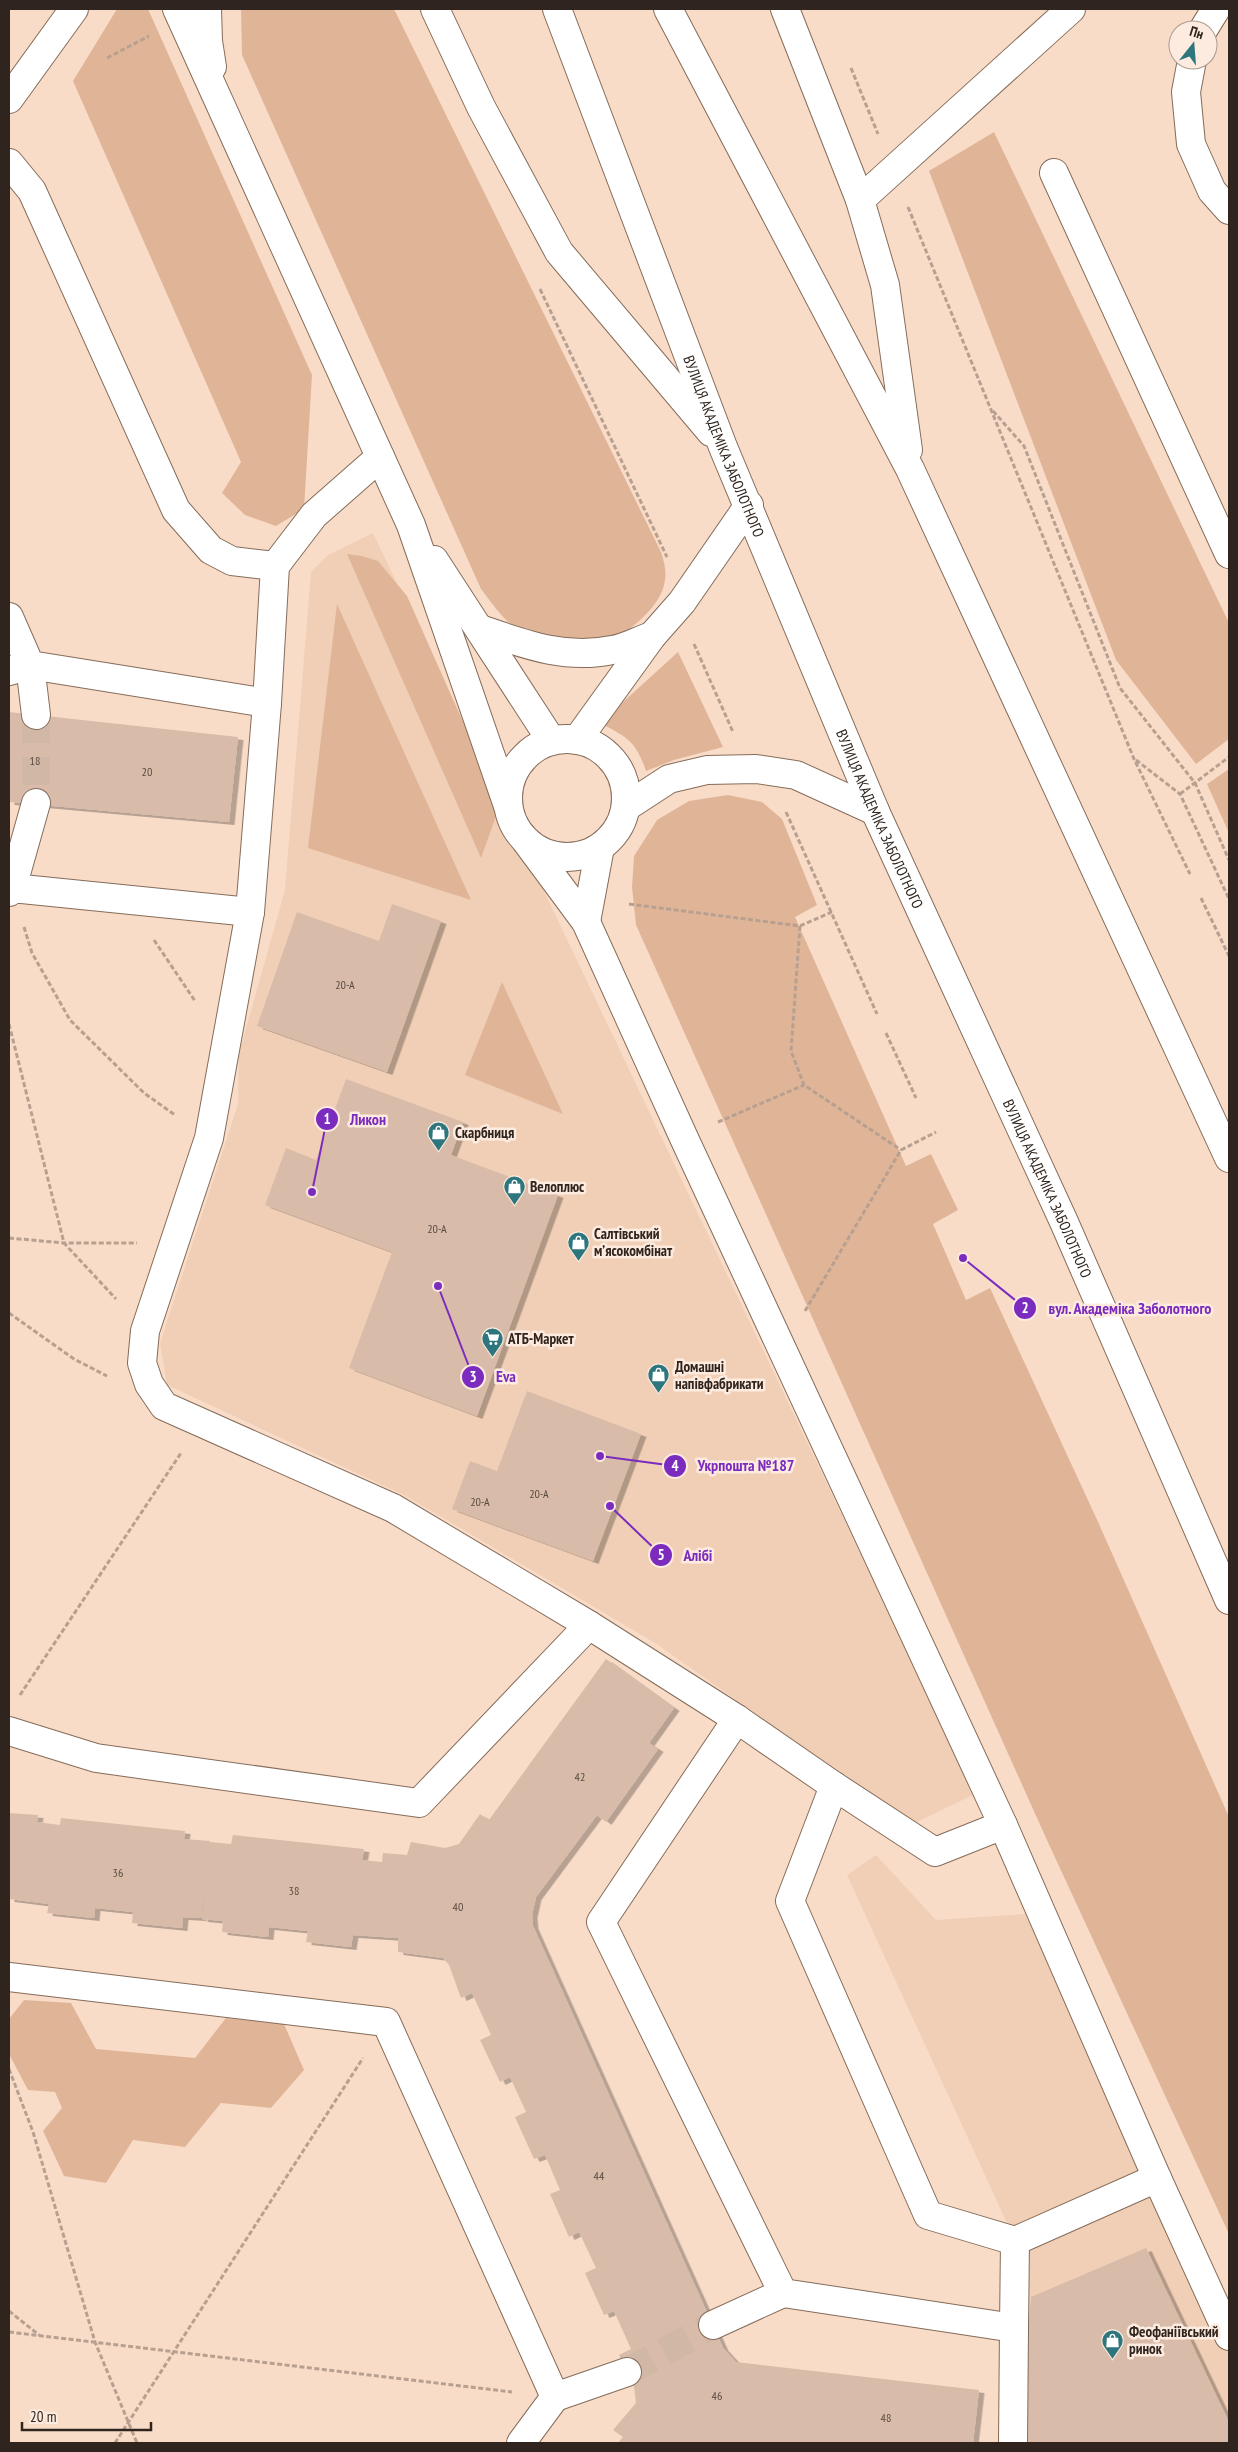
<svg xmlns="http://www.w3.org/2000/svg" width="1238" height="2452" font-family="'PT Sans Narrow',sans-serif">
<style>
.built{fill:#f1cfb6}
.green{fill:#e0b597}
.building{fill:#d8bca9;filter:url(#shadow)}
.lines{fill:none;stroke-linecap:round;stroke-linejoin:round}
.minor-tunnel{stroke:#d1b7a6;stroke-width:28;stroke-dasharray:28 14;stroke-linecap:butt}
.minor-casing{stroke:#856c5a;stroke-width:30}
.highway-casing{stroke:#856c5a;stroke-width:30}
.path{stroke:#b8a091;stroke-width:3;stroke-dasharray:5 2.5;stroke-linecap:butt}
.minor{stroke:#fff;stroke-width:28}
.highway{stroke:#fff;stroke-width:28}
.labels{text-anchor:middle;dominant-baseline:central;stroke-width:5;stroke-linejoin:round;paint-order:stroke}
.number-label{font-size:12px;fill:#5a4b41}
.street-label{font-size:15px;fill:#30251e;stroke:#fdebdf}
.poi-label{font-size:15px;font-weight:bold;fill:#30251e;stroke:#fdebdf;text-anchor:start}
.leader{fill:none;stroke:#7b2cbf;stroke-width:2}
.callout-dot{fill:#7b2cbf;stroke:#fdebdf;stroke-width:2}
.mark-label{font-size:15px;text-anchor:middle;font-weight:bold;fill:#fff}
.callout-label{font-size:16px;text-anchor:middle;font-weight:bold;fill:#7b2cbf;stroke:#fdebdf;stroke-width:5;stroke-linejoin:round;paint-order:stroke}
</style>
<defs>
<filter id="shadow"><feDropShadow dx="5.5" dy="3" stdDeviation="0" flood-color="#0004"/></filter>
</defs>
<rect width="100%" height="100%" fill="#f9dcc8"/>
<g class="built">
<path d="M373,533L975,1794L913,1824L655,1643L406,1496L167,1385L160,1343L238,1104L239,1053L285,890L311,572L328,555Z"/>
<path d="M876,1855L936,1920L1025,1914L1229,2347V2443H1000L1012,2234L847,1875Z"/>
</g>
<g class="green">
<path d="M117,9H148L312,375L304,509L276,526L245,515L222,493L241,462L73,81Z"/>
<path d="M241,9H394L661,552C665,564 667,573 664,585C659,609 622,640 598,643C587,644 544,640 534,637C510,631 495,607 481,589L242,55Z"/>
<path d="M994,132L1229,623V739L1196,764L1116,660L929,171Z"/>
<path d="M347,554L362,556L378,561L407,596L500,805L481,858Z"/>
<path d="M337,604L471,900L308,848Z"/>
<path d="M678,652L723,747L674,760L646,771C636,741 627,737 600,723Z"/>
<path d="M1229,769V833L1207,784Z"/>
<path d="M728,795L762,802L782,819L817,905L795,917L906,1166L931,1154L958,1210L933,1224L966,1300L990,1288L1099,1524L1229,1817V2234L1046,1838L636,925L632,887L634,856L657,820L689,801Z"/>
<path d="M502,982L563,1114L465,1075Z"/>
<path d="M24,2000L71,2003L96,2049L195,2058L226,2018L284,2024L304,2070L271,2108L221,2103L185,2147L133,2140L106,2183L64,2176L43,2131L62,2108L55,2092L28,2090L9,2054V2019Z"/>
</g>
<g class="building">
<path d="M9,712L238,737L229,822L9,802Z"/>
<path d="M392,904L441,921L387,1072L257,1026L297,912L379,941Z"/>
<path d="M346,1079L463,1122L451,1155L558,1195L477,1416L349,1368L392,1252L265,1205L286,1148L316,1160Z"/>
<path d="M527,1391L641,1434L593,1561L452,1509L470,1461L497,1471Z"/>
<path d="M606,1659L674,1708L649,1743L658,1749L606,1822L597,1815L536,1897L532,1915L533,1926L723,2348L736,2362L979,2390L973,2443H618L623,2437L613,2430L636,2403L634,2387L619,2355L631,2349L614,2311L604,2315L585,2273L596,2268L579,2232L569,2237L550,2194L560,2190L545,2155L534,2159L515,2117L526,2112L510,2077L500,2082L480,2040L491,2035L472,1993L461,1998L449,1965L443,1958L398,1952V1938L353,1935L351,1947L306,1942L308,1931L269,1927L268,1937L222,1932L223,1921L202,1919L210,1842L231,1844L233,1835L364,1849L362,1860L382,1862L383,1853L407,1855L411,1842L445,1848L459,1844L480,1814L489,1820Z"/>
<path d="M9,1813L38,1815L37,1822L60,1825L61,1818L185,1831L184,1839L210,1841L201,1918L183,1917L182,1928L132,1923L133,1912L95,1908L94,1918L47,1913L49,1904L9,1899Z"/>
<path d="M1146,2248L1229,2422V2443H1019L1031,2297Z"/>
</g>
<g class="lines">
<g class="minor-tunnel">
<path d="M36,715V803"/>
<path d="M627,2372L713,2325"/>
</g>
<defs>
<g id="minor">
<path d="M177,9L411,525L508,806"/>
<path d="M207,9L208,41L212,67"/>
<path d="M1203,30L1216,9"/>
<path d="M1192,60L1186,92L1191,144L1212,191L1229,210"/>
<path d="M9,99L74,9"/>
<path d="M9,163L32,191L176,510L211,550L232,561L275,566"/>
<path d="M1054,173L1229,554"/>
<path d="M860,200L1071,9"/>
<path d="M380,457L314,515L275,566L267,703L250,912L209,1138L145,1331L142,1363L149,1384L164,1406L393,1508L589,1625"/>
<path d="M434,560L551,740"/>
<path d="M9,617L30,665L267,703"/>
<path d="M480,629C524,644 565,660 612,650C626,648 639,640 652,636"/>
<path d="M9,671L30,665L36,715"/>
<circle cx="567" cy="798" r="59"/>
<path d="M577,740L652,636L682,602L749,505"/>
<path d="M626,807L669,779L707,770L756,769L796,775L875,811"/>
<path d="M526,841L586,922L684,1138L1003,1825L1157,2178L1229,2336"/>
<path d="M12,888L36,803"/>
<path d="M9,892L12,888L250,912"/>
<path d="M586,922L600,847"/>
<path d="M737,1719L601,1922L783,2293L1014,2328L1015,2241L1157,2178"/>
<path d="M9,1731L96,1758L419,1803L589,1625L737,1719L834,1786L935,1852L1003,1825"/>
<path d="M834,1786L790,1901L928,2215L1015,2241"/>
<path d="M9,1977L386,2022L555,2397L521,2443"/>
<path d="M713,2325L783,2293"/>
<path d="M555,2397L627,2372"/>
<path d="M1013,2443L1014,2328"/>
</g>
<g id="highway">
<path d="M435,9L481,107L559,252L711,432"/>
<path id="s1" d="M557,9L723,447L875,811L1064,1222L1229,1600"/>
<path d="M668,9L910,469L1229,1158"/>
<path d="M785,9L860,200L885,285L908,450"/>
</g>
</defs>
<use href="#minor" class="minor-casing"/>
<use href="#highway" class="highway-casing"/>
<g class="path">
<path d="M107,58L149,36"/>
<path d="M851,68L878,134"/>
<path d="M908,207L1134,759L1190,874"/>
<path d="M540,289L667,557"/>
<path d="M993,411L1024,446L1120,688L1195,783L1229,860"/>
<path d="M694,644L733,732"/>
<path d="M1136,760L1180,794L1229,899"/>
<path d="M1180,794L1229,757"/>
<path d="M786,812L877,1014"/>
<path d="M1201,898L1229,956"/>
<path d="M629,904L800,926L832,912"/>
<path d="M800,926L791,1051L804,1085L901,1150"/>
<path d="M24,927L32,953L70,1020L144,1093L175,1115"/>
<path d="M154,940L195,1001"/>
<path d="M9,1024L64,1243L116,1299"/>
<path d="M886,1033L916,1098"/>
<path d="M718,1122L804,1085"/>
<path d="M9,1238L64,1243H137"/>
<path d="M805,1311L901,1150L936,1132"/>
<path d="M9,1313L74,1359L107,1376"/>
<path d="M20,1695L181,1453"/>
<path d="M9,2069L33,2132L95,2342L137,2443"/>
<path d="M9,2311L39,2335"/>
<path d="M9,2332L512,2392"/>
<path d="M115,2443L363,2058"/>
</g>
<use href="#minor" class="minor"/>
<use href="#highway" class="highway"/>
</g>
<defs>
<symbol id="shop-pin" viewBox="-11 -11 22 30"><path d="M0 17L-7.5 6A9.5 9.5 0 1 1 7.5 6Z" fill="#2d767e" stroke="#fdebdf"/><path d="M-5-2.5h2.3a2.7 3.5 0 0 1 5.4 0H5L5.5 6h-11ZM-1.5-2.5h3a1.5 2.3 0 0 0-3 0Z" fill="#fff"/></symbol>
<symbol id="supermarket-pin" viewBox="-11 -11 22 30"><path d="M0 17L-7.5 6A9.5 9.5 0 1 1 7.5 6Z" fill="#2d767e" stroke="#fdebdf"/><path d="M-6-5.5h2.5l.6 2H6L4.5 2H-2.5L-4.4-4H-6ZM-1.5 3.2a1.3 1.3 0 1 0 .1 0ZM3 3.2a1.3 1.3 0 1 0 .1 0Z" fill="#fff"/></symbol>
</defs>
<g fill-rule="evenodd">
<use href="#shop-pin" x="426" y="1120" width="25" height="34"/>
<use href="#shop-pin" x="502" y="1174" width="25" height="34"/>
<use href="#shop-pin" x="566" y="1230" width="25" height="34"/>
<use href="#supermarket-pin" x="480" y="1326" width="25" height="34"/>
<use href="#shop-pin" x="646" y="1362" width="25" height="34"/>
<use href="#shop-pin" x="1100" y="2328" width="25" height="34"/>
</g>
<g class="labels">
<g class="number-label">
<text x="35" y="760">18</text>
<text x="147" y="771">20</text>
<text x="345" y="984">20-А</text>
<text x="437" y="1228">20-А</text>
<text x="539" y="1493">20-А</text>
<text x="480" y="1501">20-А</text>
<text x="580" y="1776">42</text>
<text x="118" y="1872">36</text>
<text x="294" y="1890">38</text>
<text x="458" y="1906">40</text>
<text x="599" y="2175">44</text>
<text x="717" y="2395">46</text>
<text x="886" y="2417">48</text>
</g>
<g class="street-label">
<text stroke="none"><textPath href="#s1" startOffset="468">ВУЛИЦЯ АКАДЕМІКА ЗАБОЛОТНОГО</textPath></text>
<text stroke="none"><textPath href="#s1" startOffset="872">ВУЛИЦЯ АКАДЕМІКА ЗАБОЛОТНОГО</textPath></text>
<text stroke="none"><textPath href="#s1" startOffset="1278">ВУЛИЦЯ АКАДЕМІКА ЗАБОЛОТНОГО</textPath></text>
</g>
<g class="poi-label">
<text x="455" y="1132">Скарбниця</text>
<text x="530" y="1186">Велоплюс</text>
<text x="594" y="1233">Салтівський<tspan x="594" dy="17">мʼясокомбінат</tspan></text>
<text x="508" y="1338">АТБ-Маркет</text>
<text x="675" y="1366">Домашні<tspan x="675" dy="17">напівфабрикати</tspan></text>
<text x="1129" y="2331">Феофаніївський<tspan x="1129" dy="17">ринок</tspan></text>
</g>
</g>
<path class="leader" d="M312 1192L327 1119M963 1258L1025 1308M438 1286L473 1377M600 1456L675 1466M610 1506L661 1555"/>
<g class="callout-dot">
<circle cx="312" cy="1192" r="5"/>
<circle cx="963" cy="1258" r="5"/>
<circle cx="438" cy="1286" r="5"/>
<circle cx="600" cy="1456" r="5"/>
<circle cx="610" cy="1506" r="5"/>
<circle cx="327" cy="1119" r="12"/>
<circle cx="1025" cy="1308" r="12"/>
<circle cx="473" cy="1377" r="12"/>
<circle cx="675" cy="1466" r="12"/>
<circle cx="661" cy="1555" r="12"/>
</g>
<g class="mark-label">
<text x="327" y="1124">1</text>
<text x="1025" y="1313">2</text>
<text x="473" y="1382">3</text>
<text x="675" y="1471">4</text>
<text x="661" y="1560">5</text>
</g>
<g class="callout-label">
<text x="368" y="1125">Ликон</text>
<text x="1130" y="1314">вул. Академіка Заболотного</text>
<text x="506" y="1382">Eva</text>
<text x="746" y="1471">Укрпошта №187</text>
<text x="698" y="1561">Алібі</text>
</g>
<rect width="1238" height="2452" fill="none" stroke="#30251e" stroke-width="20"/>
<g transform="translate(1193 45) rotate(17)"><circle r="24" fill="#fdebdf" stroke="#ab9c92"/>
<path d="M0-4L9 19L0 12L-9 19Z" fill="#2d767e"/>
<text y="-8" font-size="14" font-weight="bold" text-anchor="middle" fill="#30251e">Пн</text>
</g>
<path d="M22 2422v8h129v-8" fill="none" stroke="#30251e" stroke-width="2.5"/>
<text x="30" y="2422" font-size="15" fill="#30251e" stroke="#fdebdf" stroke-width="4" paint-order="stroke">20 m</text>
</svg>
